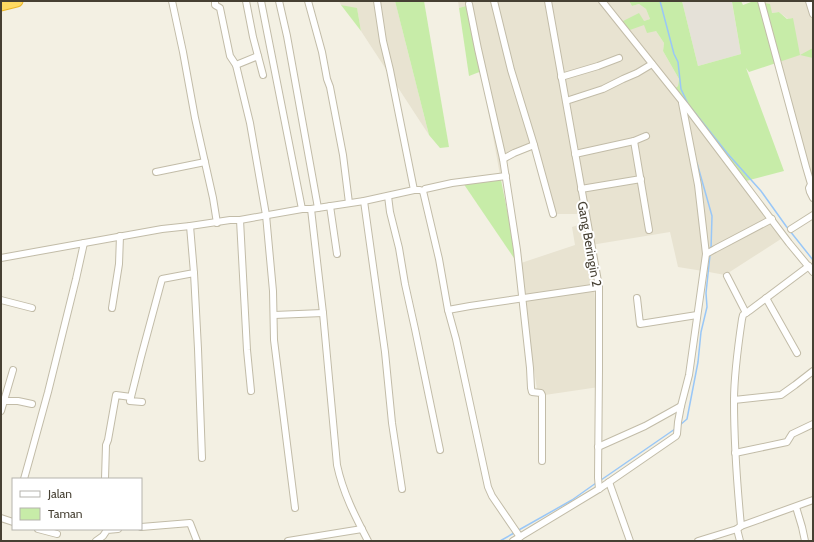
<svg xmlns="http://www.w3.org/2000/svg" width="814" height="542" font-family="Cabin,sans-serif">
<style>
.residential{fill:#e8e3d1}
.industrial{fill:#e5e1d8}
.green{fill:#c7eca8}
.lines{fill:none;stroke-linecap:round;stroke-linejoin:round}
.stream{stroke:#99c7f7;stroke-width:1.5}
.street-casing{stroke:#c2bca8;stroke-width:8}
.highway-casing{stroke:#ebb525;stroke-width:13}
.street{stroke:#fff;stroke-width:6}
.highway{stroke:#ffda62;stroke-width:11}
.labels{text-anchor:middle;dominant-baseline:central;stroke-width:4;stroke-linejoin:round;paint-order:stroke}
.street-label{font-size:13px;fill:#464033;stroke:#fff}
</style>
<rect width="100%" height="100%" fill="#f3f0e3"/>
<g class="residential">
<path d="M339,1H395L429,135L361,31L357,9L341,5Z"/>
<path d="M458,1H629L632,6L639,4L646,9L650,19L644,21V24L656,31L664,43L663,51L679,79L678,86L673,89L784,237L725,275L709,272L678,267L670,232L591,245L596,313L599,345V387L538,396L518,264L575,245L572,227L588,222L584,214H551L534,149L508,159L500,175L469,5L459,8Z"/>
<path d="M760,1H813V173L806,175L776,63L793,18L788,19L779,12L772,13Z"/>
</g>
<path class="industrial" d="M682,1H736L732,3L741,54L698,66Z"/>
<g class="green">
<path d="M395,1H424L449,147L440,148L429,135Z"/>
<path d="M629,1H682L698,66L741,54L732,2L736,1H741L743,5L751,2V1H759L760,2L770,4L772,13L779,12L787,19L793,18L800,55L813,48V58L800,55L749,72L746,68L784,171L742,182L673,90L678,86L679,79L663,51L664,43L656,31L647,33L644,25L627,31L621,22L639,13L644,21L650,19L646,9L639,4L632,6Z"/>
<path d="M341,5L357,8L361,31Z"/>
<path d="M469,5L482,71L469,76L459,8Z"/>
<path d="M500,175L518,264L461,180Z"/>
</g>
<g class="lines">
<g class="stream">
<path d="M660,1L674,54L678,62L681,89L688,104L727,153L761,191L786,226L813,260"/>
<path d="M697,163L712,216L711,249"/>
<path d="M680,425L687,419L698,362L701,332L707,307L706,293L710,255"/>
<path d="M601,480L675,429"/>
<path d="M517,531L572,500L596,483"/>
<path d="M500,541L514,533"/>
</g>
<defs>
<g id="street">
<path d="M172,1L183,52L195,118L213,198L217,223"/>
<path d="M215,1V5L220,8L230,56L236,65L250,123L266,215L273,291L274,340L295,508"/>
<path d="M246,1L253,37L263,75"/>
<path d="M261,1L302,209"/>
<path d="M279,1L287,36L318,208"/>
<path d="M308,1L322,52L327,79L330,87L343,155L349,203"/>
<path d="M377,1L383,41L390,70L414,190"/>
<path d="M494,1L511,70L534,145L553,214"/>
<path d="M548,1L599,287V370L598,478L599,489"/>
<path d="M602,1L685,105L789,243L813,272"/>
<path d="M761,1L806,167L811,184L809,188L810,192L813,198"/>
<path d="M809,1L813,14"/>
<path d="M469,4L478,49L503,159L517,250L530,368L531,388L532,392L541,393L542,395V461"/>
<path d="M236,65L258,56"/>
<path d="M561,77L598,66L619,58"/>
<path d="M566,101L603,89L623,79L637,73L652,64"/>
<path d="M682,103L698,185L706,254L715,249L772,219"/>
<path d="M634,141L649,230"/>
<path d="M575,154L634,141L646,136"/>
<path d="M503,159L514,153L534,145"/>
<path d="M156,172L205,162"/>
<path d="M581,189L641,179"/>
<path d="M423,191L439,259L448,310L456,339L488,487L492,496L520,537"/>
<path d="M388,196L390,212L399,248L405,284L415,329L429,397L440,450"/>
<path d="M364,201L385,352L392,423L402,489"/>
<path d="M330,206L337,254"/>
<path d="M311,209L323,313L337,465C343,493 355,516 368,541"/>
<path d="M240,220L247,350L251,391"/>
<path d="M791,229L813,215"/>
<path d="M1,258L162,229L190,226L230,220H240L302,209H311L364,201L414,190H420L423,191L425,189L452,183L506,176"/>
<path d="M809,266L749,311L743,315L742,319C738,346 734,373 734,401C734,443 737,484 741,526L813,500"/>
<path d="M194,273L198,349L202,458"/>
<path d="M727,276L746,313"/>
<path d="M637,298L640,324L697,315"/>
<path d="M766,298L797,353"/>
<path d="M1,300L32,308"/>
<path d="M112,308L119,264L120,236"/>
<path d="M448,310L470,306L599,287"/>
<path d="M274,315L323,313"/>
<path d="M734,400L781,395L795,385L813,371"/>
<path d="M4,401H18L32,404"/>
<path d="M142,402L130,401L141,357L162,279L194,273L190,226"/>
<path d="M1,411L13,370"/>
<path d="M598,447L645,426L681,406"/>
<path d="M735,453L787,442L792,434L813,424"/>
<path d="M24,479L31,454L48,392L76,279L84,243"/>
<path d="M105,479L106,445L108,440L116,395L131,397"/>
<path d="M609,482L630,541"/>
<path d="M796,507L802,527L805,541"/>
<path d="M1,518L13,522"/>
<path d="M141,527L190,523L197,541"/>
<path d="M38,529L57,534"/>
<path d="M737,529L740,541"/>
<path d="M96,541L103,536L107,530L118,529"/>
<path d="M288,541L362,529"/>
<path d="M513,541L599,489L676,436L677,434L678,422L681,406L689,375L706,254"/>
<path d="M698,541L737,529L741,526"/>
</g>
<path id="highway" d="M1,5L17,1"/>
</defs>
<use href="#street" class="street-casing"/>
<use href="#highway" class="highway-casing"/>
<use href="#street" class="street"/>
<use href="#highway" class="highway"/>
</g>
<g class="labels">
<g class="street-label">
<text transform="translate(590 244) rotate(80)">Gang Beringin 2</text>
</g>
</g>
<rect width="814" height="542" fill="none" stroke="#464033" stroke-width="4"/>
<rect x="12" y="478" width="130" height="52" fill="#ffffff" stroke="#b5b3ad"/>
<rect x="20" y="491" width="20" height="6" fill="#ffffff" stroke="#b5b3ad"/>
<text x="48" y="498" font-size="12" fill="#464033">Jalan</text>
<rect x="20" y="508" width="20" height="12" fill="#c7eca8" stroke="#b5b3ad"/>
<text x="48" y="518" font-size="12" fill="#464033">Taman</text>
</svg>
